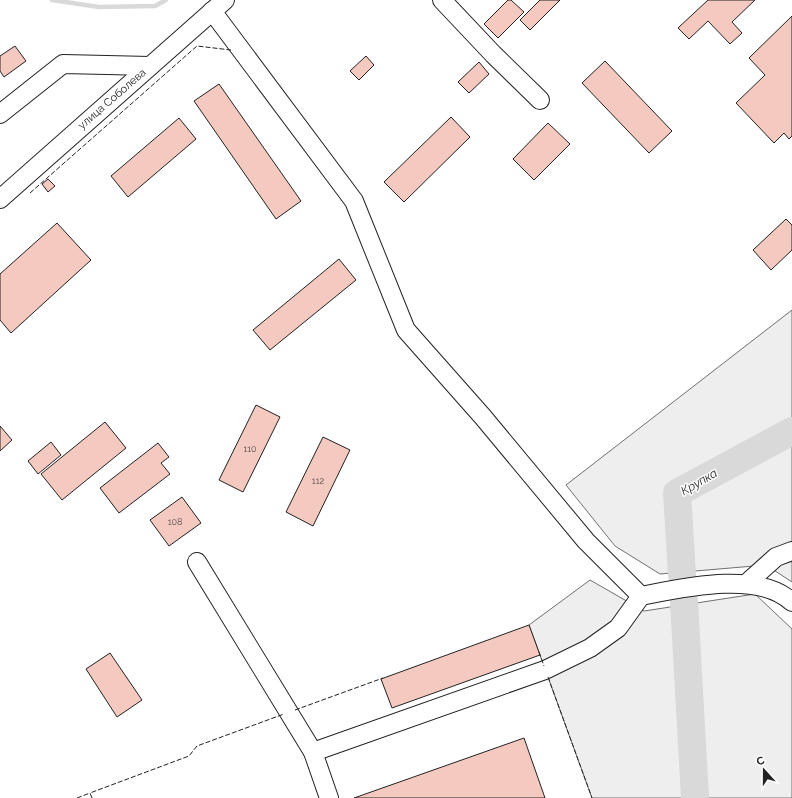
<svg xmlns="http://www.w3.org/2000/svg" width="792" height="798" font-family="Raleway,sans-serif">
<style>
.green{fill:#eee;stroke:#6f6f6f}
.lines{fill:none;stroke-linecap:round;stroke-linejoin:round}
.stream{stroke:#d9d9d9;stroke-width:4.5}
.river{stroke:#d9d9d9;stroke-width:28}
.building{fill:#f3c9c0;stroke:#222}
.minor-casing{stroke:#222;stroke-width:20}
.minor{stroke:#fff;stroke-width:18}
.fence{stroke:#222;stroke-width:1;stroke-dasharray:5 2;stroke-linecap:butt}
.labels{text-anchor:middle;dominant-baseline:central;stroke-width:3;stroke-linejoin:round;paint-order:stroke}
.number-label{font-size:9px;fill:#564c4a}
.street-label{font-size:11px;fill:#222;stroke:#fff}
.water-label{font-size:12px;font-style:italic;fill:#222;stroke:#fff}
</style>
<rect width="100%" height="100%" fill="#fff"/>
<g class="green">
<path d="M792,310V582L766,565L660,574L615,546L566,485Z"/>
<path d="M590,580L644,611L755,594L792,629V798H592L529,625Z"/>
</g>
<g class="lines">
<path class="stream" d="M52,0L99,7L155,6L166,0"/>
<g class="river">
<path d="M682,575L677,493L792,431"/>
<path d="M684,601L695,798"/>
</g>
</g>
<g class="building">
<path d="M508,0H511L524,12L498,38L484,24Z"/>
<path d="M540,0H560L530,30L520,20Z"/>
<path d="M708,0H755L732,22L742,33L730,44L708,21L689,39L678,28Z"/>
<path d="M792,16V136L789,139L784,133L774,143L736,103L765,75L749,58Z"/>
<path d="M15,46L26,61L4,77L0,71V56Z"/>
<path d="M366,56L374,65L359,80L350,71Z"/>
<path d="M605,61L672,131L649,153L582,83Z"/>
<path d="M479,62L489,74L469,93L458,82Z"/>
<path d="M219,84L301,201L276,219L194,101Z"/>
<path d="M451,117L470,137L404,202L384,182Z"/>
<path d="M179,118L196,139L128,197L111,176Z"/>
<path d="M548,123L570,144L534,180L513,159Z"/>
<path d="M48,179L55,186L48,192L42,184Z"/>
<path d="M786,219L792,225V250L771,270L753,250Z"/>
<path d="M57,223L91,260L11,333L0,320V274Z"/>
<path d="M339,259L356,280L270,350L253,330Z"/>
<path d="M256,405L280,417L243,492L219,480Z"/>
<path d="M105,422L126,448L62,500L41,474Z"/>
<path d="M0,426L12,440L0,451Z"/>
<path d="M323,437L350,450L313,526L286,512Z"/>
<path d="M51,442L61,455L38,474L28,461Z"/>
<path d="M158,443L169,457L161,463L170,474L119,513L100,488Z"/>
<path d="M182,497L201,523L169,546L150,520Z"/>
<path d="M529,625L540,655L392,708L381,679Z"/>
<path d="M110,653L142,700L117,717L86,669Z"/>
<path d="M524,738L545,798H354Z"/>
</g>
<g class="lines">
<defs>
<g id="minor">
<path d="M442,0L493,54L540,100"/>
<path d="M212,11L354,201L406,330L483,417L586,541L641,596C682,588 758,570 792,602"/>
<path d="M0,114L63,64L150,66"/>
<path d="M0,199L225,0"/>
<path d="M197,562L313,752L329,798"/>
<path d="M747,583L776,557L792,551"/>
<path d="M313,752L545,670L590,648L618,628L641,596"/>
</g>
</defs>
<use href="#minor" class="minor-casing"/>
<use href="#minor" class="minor"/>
<g class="fence">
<path d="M30,193L197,46L231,50"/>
<path d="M539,652L544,666"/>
<path d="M548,677L592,798"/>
<path d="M295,710L383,678"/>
<path d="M77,798L90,793"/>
<path d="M92,798L90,793L189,756L197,746L284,714"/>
</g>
</g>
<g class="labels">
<g class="number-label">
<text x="250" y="449">110</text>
<text x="318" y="481">112</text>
<text x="175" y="522">108</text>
</g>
<g class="street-label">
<text transform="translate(112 99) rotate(-41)">улица Соболева</text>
</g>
<g class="water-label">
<text transform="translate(699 482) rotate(-30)">Крупка</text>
</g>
</g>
<g transform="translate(764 770) rotate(339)" stroke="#ffffff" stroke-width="3" paint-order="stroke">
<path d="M0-3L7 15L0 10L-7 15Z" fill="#222222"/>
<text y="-6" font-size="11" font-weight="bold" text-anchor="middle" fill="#222222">С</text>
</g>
</svg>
